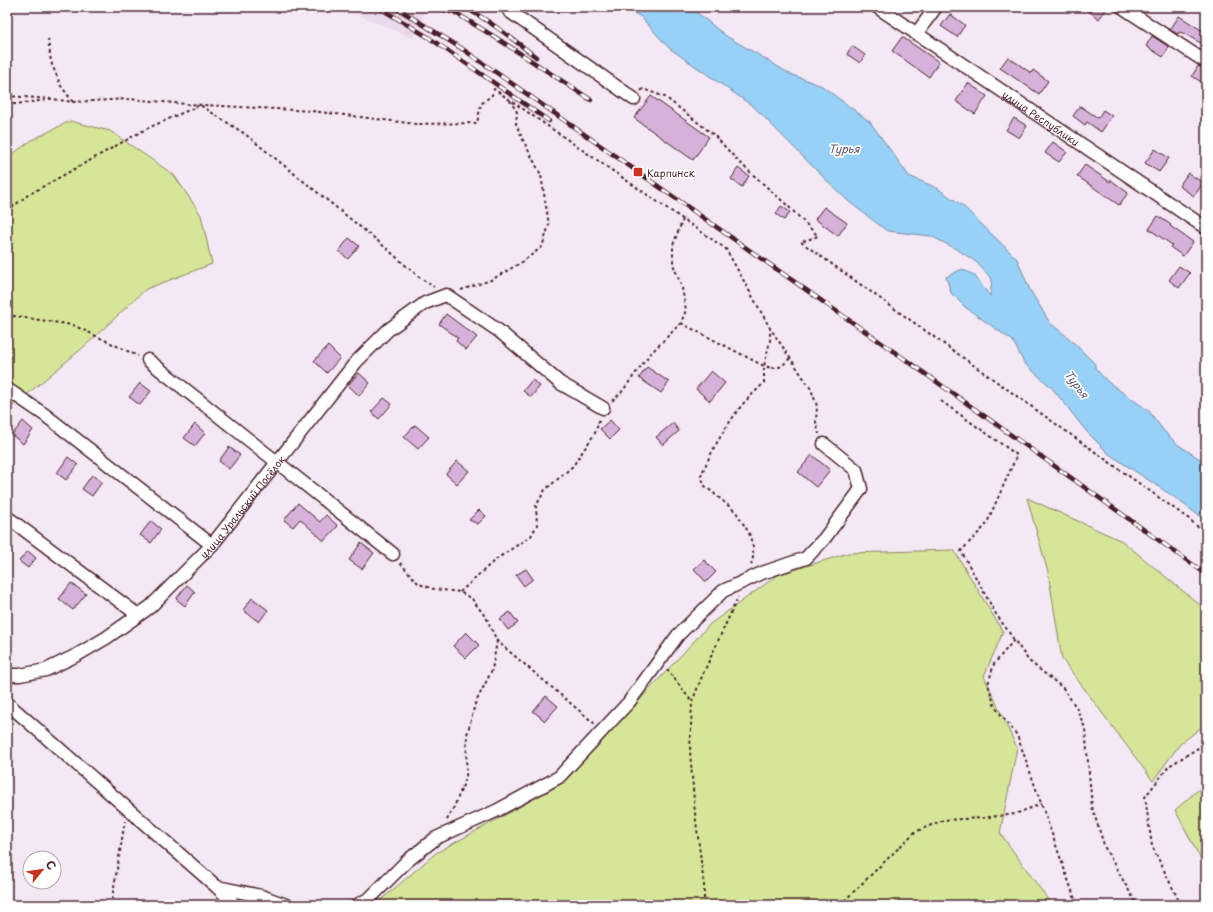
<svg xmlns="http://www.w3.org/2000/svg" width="1213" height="912" font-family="'Playpen Sans',sans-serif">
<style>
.built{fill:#ead8ec}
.green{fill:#d5e699;stroke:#908262}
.water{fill:#98d1f7;stroke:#798aa5}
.building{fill:#d6b2db;stroke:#4a1f2b}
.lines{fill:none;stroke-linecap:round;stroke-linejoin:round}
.minor-casing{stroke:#4a1f2b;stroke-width:15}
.path{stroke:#4a1f2b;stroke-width:2;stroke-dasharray:3 3;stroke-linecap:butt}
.minor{stroke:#fff;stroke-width:12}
.rail-casing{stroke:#4a1f2b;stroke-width:4.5}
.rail{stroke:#fff;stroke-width:3;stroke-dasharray:9;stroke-linecap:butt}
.poi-dot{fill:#c8321e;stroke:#fff;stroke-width:1.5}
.labels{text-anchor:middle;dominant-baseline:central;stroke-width:3.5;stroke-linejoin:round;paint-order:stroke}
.street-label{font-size:10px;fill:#4a1f2b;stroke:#fff}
.poi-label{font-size:10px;fill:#4a1f2b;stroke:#fff;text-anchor:start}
.water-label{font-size:11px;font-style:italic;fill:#615468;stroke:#fff}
</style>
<rect width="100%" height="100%" fill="#f3e8f4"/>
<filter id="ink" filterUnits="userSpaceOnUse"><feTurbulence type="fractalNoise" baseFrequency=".025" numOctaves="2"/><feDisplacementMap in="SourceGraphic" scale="8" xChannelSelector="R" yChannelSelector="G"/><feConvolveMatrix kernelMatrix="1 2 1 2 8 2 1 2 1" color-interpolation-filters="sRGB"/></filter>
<g filter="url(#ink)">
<path class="built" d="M339,7H427L413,38Z"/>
<g class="green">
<path d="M70,121L110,131L174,175L201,215L212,264L146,289L85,346L7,411V158L32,140Z"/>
<path d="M1027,498L1122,541L1206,610V731L1202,727L1180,744L1153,781L1062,659L1048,572Z"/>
<path d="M954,550L1003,632L984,676L1017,748L1000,833L1052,905H375L436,853L563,783L710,624L778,575L848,553Z"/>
<path d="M1206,783V869L1175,810Z"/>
</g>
<path class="water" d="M618,7H690L726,36L757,54L790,74L822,86L870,122L909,176L937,188L963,206L1017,259L1030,290L1050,323L1070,339L1095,364V368L1108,382L1149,411L1163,430L1177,444L1206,463V521L1174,497L1109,454L1087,432L1052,388L1024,363L1013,341L965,307L951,293L946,277L962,269L974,275L990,296L992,279L976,262L958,250L931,236L887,231L848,201L820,174L754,107L669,48L640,16Z"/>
<g class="building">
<path d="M1083,7H1108L1099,19Z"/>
<path d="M950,14L965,25L957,37L941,26Z"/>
<path d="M1179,16L1206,33V46L1183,33L1179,32L1178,34L1170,30Z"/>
<path d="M1152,36L1169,47L1163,57L1146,46Z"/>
<path d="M902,37L939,62L929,77L892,51Z"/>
<path d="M852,46L865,55L860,63L847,54Z"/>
<path d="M1008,57L1031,73L1033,70L1048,81L1039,94L1000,68Z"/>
<path d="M1198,66L1206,69V85L1192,76Z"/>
<path d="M968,83L987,96L975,114L956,101Z"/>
<path d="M651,96L709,137L693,160L634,118Z"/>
<path d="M1080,106L1098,118L1103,110L1112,116L1101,132L1087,122L1085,125L1073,116Z"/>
<path d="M1014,118L1027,126L1019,138L1006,130Z"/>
<path d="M1053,142L1067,152L1059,162L1045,153Z"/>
<path d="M1155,149L1169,158L1159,172L1145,163Z"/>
<path d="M1085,165L1110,182L1111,180L1128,193L1119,205L1077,176Z"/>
<path d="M738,168L749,176L742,187L731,179Z"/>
<path d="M1188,173L1203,183L1194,196L1179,186Z"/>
<path d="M781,206L790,212L784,220L776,214Z"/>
<path d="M824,207L847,223L838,236L815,219Z"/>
<path d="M1158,216L1171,225L1170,226L1193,242L1183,256L1170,247L1172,245L1149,229Z"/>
<path d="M349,238L359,246L348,259L339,251Z"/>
<path d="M1179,266L1190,273L1179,288L1169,280Z"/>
<path d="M446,314L477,337L466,350L456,341L458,338L439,324Z"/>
<path d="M328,346L340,358L327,373L314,361Z"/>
<path d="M647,367L669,382L661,393L639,378Z"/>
<path d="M711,371L725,383L710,401L696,389Z"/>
<path d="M359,373L370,383L359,396L348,385Z"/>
<path d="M532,380L540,386L531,397L523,391Z"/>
<path d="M140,383L151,391L140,405L129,397Z"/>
<path d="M384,398L392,404L379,419L371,412Z"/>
<path d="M610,420L619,430L610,439L600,429Z"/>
<path d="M23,421L33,430L23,444L12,435Z"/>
<path d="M673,423L679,431L663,445L656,437Z"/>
<path d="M195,424L205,433L195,446L184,438Z"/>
<path d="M415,425L429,437L418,449L404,437Z"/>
<path d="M229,447L240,455L229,469L219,461Z"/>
<path d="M812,455L830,470L816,487L798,472Z"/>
<path d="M68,457L78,465L66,480L57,473Z"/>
<path d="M457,461L469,471L457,484L446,474Z"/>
<path d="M92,475L102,482L92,496L82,489Z"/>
<path d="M298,503L320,522L326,515L338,526L324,541L300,519L293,527L284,520Z"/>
<path d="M479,510L486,516L478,524L469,520Z"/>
<path d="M151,521L161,529L151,543L140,535Z"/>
<path d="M361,543L374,553L362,569L349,560Z"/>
<path d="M28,551L36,558L28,568L19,561Z"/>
<path d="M704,560L716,572L706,582L694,569Z"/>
<path d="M526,569L533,579L524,586L516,575Z"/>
<path d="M71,583L86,594L73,610L59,599Z"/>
<path d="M187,585L195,592L185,606L176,599Z"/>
<path d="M252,598L268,610L259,622L243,610Z"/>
<path d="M510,612L518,623L508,630L500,619Z"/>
<path d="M466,632L479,645L466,658L453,646Z"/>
<path d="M546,696L558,706L545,721L533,711Z"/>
</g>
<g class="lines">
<defs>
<g id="minor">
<path d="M511,7L509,11L634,99"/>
<path id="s1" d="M877,7L1206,228"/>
<path d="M1122,7L1206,62"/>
<path d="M916,34L936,7"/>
<path d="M148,360L393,554"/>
<path d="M7,389L45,415L212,545"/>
<path d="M7,517L138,615"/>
<path id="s2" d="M7,675H20L46,670L77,655L106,638L150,607L212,545L356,362L388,330L425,303L446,295L499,331L560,383L603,408"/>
<path d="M7,703L217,887L235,905"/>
<path d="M217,887L261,896L286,905"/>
<path d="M357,905L370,898L407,861L436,838L496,811L559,777L629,702L678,635L723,591L762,573L806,558L824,539L861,489L856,470L824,444"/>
</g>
</defs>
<use href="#minor" class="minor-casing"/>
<g class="path">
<path d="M48,39L51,62L61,86L73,102"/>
<path d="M641,91L643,89L665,97L714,135L739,162L787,205L818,236L801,242"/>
<path d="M7,96L53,99L73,102L129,99L187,104L312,111L416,124L477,123L481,104L492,95L494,89L726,249L770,328L811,389L817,406L816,422L819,434"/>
<path d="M7,105L47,100"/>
<path d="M7,211L28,195L146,129L200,105L245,134L379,242L419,277L434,287"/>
<path d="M801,242L1189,519L1206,534"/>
<path d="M461,290L491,280L522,262L542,247L549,225L541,175L523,140L516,124L517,112L509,99"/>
<path d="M7,315L73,325L138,356"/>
<path d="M681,323L764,366C777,370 781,368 790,358"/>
<path d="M612,401L621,393L650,354L681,323L686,310L682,288L673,264V245L683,219"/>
<path d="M941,401L1017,455L986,525L961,551L996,614L1029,661L1063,688L1076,707L1085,728L1092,807L1105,848L1137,905"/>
<path d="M400,563L419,584L434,589L460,592L472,599L487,619L497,641L595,724"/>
<path d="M751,565L753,558V547L749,533L736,512L705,486L701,476C711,451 725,427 742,405C749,397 757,390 764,383V366L770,341V329"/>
<path d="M460,592L495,560L531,536L537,525L536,506L545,490L573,466L595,433L600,418"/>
<path d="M1014,640L994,664L988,684L995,707L1017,735L1077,905"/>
<path d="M667,669L692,702"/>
<path d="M447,820L454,807L466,778L467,735L475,704L492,670L497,641"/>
<path d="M111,905L125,821"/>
<path d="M704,905V885L695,813L690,751L692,702L703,674L738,597"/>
<path d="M840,905L915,832L943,820L982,818L1015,814L1041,804"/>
<path d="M1181,905L1152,846L1145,797L1169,766L1203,745H1206"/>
</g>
<use href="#minor" class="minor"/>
<defs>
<g id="rail">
<path d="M378,7L428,37L549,121"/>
<path d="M395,7L464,50L906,360L1206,574"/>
<path d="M436,7L450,12"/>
<path d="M446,7L498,39L591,100"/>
<path d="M464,7C490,21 513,39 536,57"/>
</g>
</defs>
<use href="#rail" class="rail-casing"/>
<use href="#rail" class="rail"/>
</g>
</g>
<rect class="poi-dot" x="633" y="167" width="10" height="10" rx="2"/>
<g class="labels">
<g class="street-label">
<text stroke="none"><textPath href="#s1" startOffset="198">улица Республики</textPath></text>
<text stroke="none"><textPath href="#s2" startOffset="298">улица Уральский Посёлок</textPath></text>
</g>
<g class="poi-label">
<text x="647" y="172">Карпинск</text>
</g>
<g class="water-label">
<text x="844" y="148">Турья</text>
<text transform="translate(1077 384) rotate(53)">Турья</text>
</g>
</g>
<rect width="1213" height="912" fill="none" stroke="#fff" stroke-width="24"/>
<rect x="12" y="12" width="1189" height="888" fill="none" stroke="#4a1f2b" stroke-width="1.5" filter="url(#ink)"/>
<g transform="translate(42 870) rotate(60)"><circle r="19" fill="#ffffff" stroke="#b7a5aa"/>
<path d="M0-3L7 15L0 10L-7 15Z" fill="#c8321e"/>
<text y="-6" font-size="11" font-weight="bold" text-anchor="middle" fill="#4a1f2b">С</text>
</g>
</svg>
